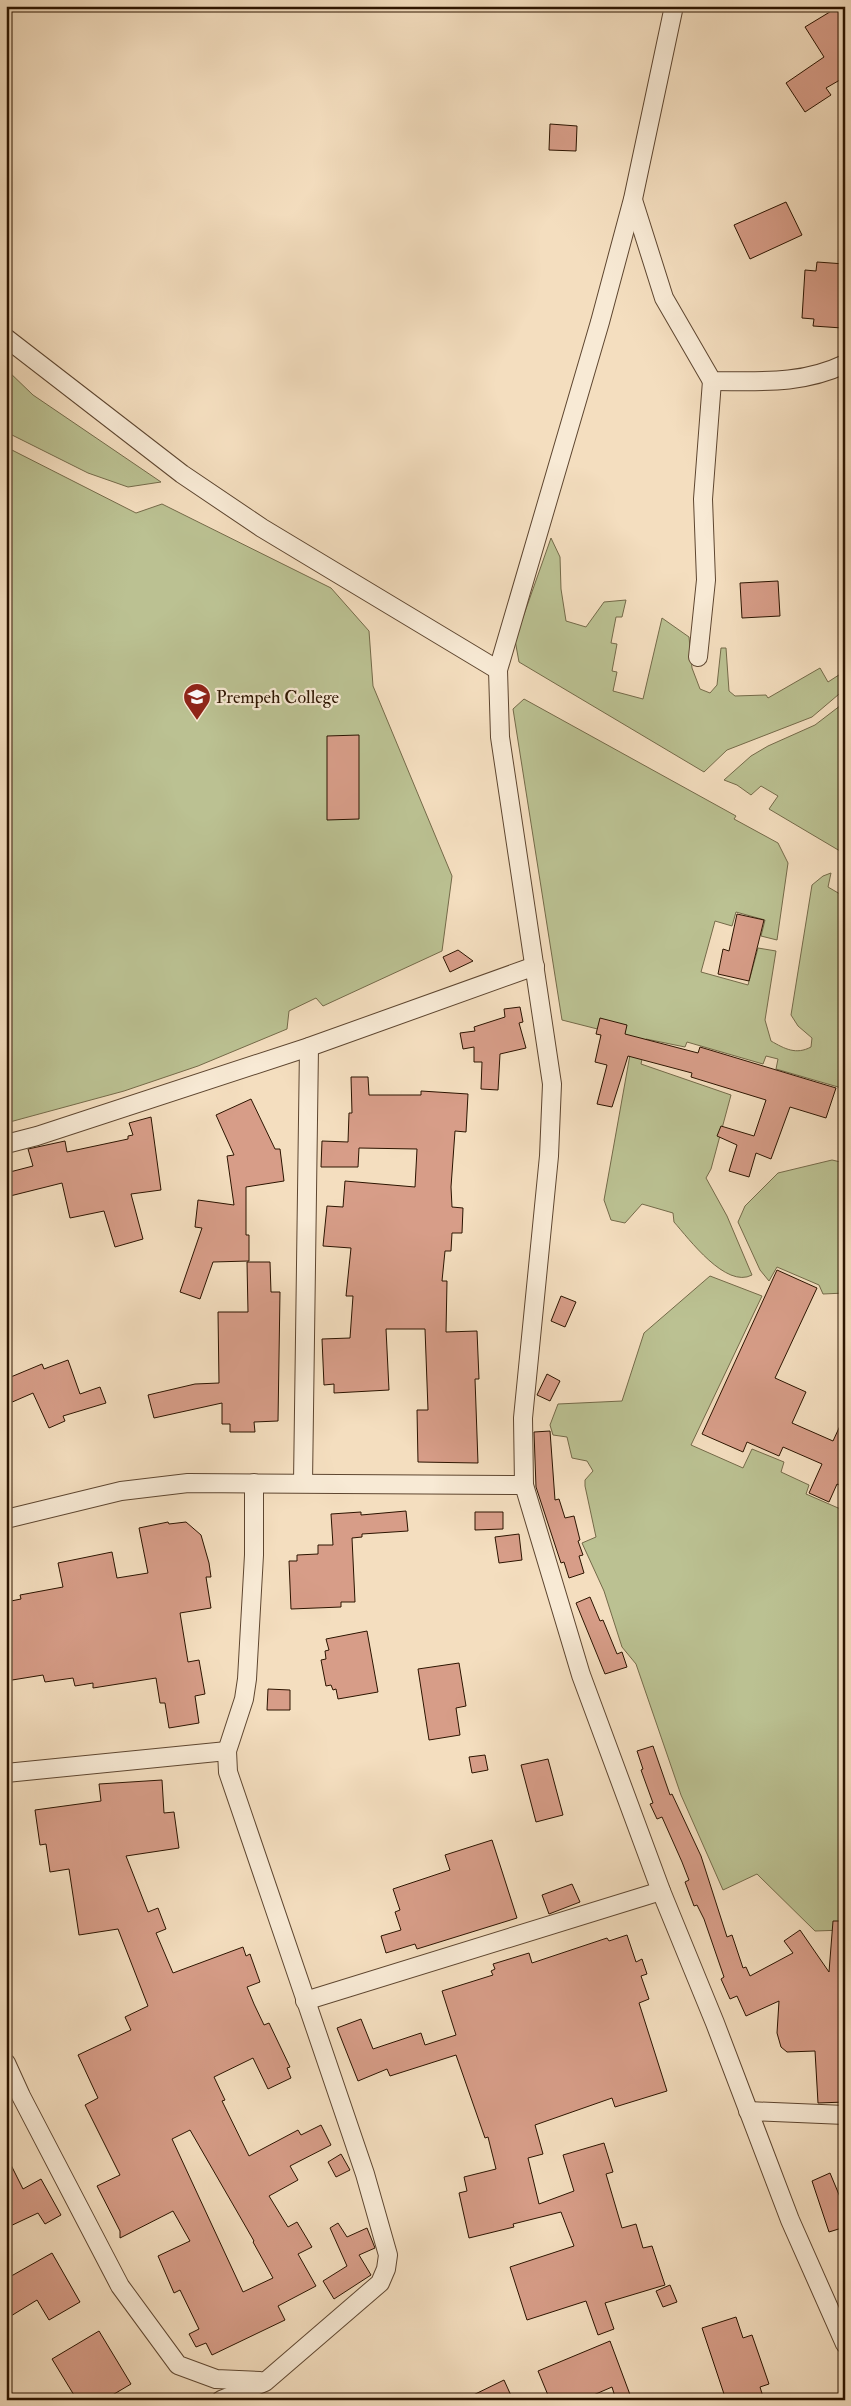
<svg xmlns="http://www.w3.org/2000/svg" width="851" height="2406" font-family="'IM FELL Double Pica',serif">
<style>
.green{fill:#bbc192;stroke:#746a49}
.building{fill:#d79d88;stroke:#2c1400;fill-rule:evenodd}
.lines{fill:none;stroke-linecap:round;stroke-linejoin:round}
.minor-casing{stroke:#5e4630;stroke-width:20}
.minor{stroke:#f8ead5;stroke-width:18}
.labels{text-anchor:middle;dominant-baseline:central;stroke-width:4.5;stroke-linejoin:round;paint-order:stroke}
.poi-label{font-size:18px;fill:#2c1400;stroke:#f8ead5;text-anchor:start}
</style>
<rect width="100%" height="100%" fill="#f4debf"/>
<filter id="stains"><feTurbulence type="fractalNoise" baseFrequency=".004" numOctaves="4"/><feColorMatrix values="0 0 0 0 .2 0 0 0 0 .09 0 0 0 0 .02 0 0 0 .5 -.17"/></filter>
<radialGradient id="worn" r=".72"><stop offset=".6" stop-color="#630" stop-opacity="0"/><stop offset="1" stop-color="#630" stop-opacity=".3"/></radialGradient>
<g class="green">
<path d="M6,369L33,395L161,482L128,487L88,473L6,432Z"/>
<path d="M6,447L136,513L162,504L331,588L369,631L373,686L452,876L442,951L323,1006L316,998L289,1011L287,1029L198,1066L124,1091L6,1123Z"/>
<path d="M551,538L560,557L561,589L566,621L586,627L604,602L626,600L622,617H616L611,643L617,644L612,671L617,672L613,691L643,699L662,618L689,637L692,668L700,689L710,693L717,685L721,648H726L729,691L735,696L766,695L768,698L820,668L828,682L845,671V689L812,717L727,750L704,772L519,662L515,640Z"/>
<path d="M524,699L736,816L734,819L778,843L788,863L777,940L761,936L765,920L736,912L732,926L715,921L701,972L748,985L758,948L776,951L765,1020L771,1041C785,1049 796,1055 811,1047L812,1038L798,1026L791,1015L812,885L823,876L831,873L828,887L845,897V1089L776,1069L778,1059L766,1056L763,1064L687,1042L685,1047L646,1039L641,1064L731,1095L711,1169L706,1178L727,1216L752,1275C726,1289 689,1239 674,1222L673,1213L642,1204L625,1223L611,1220L604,1200L633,1038L562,1020L513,709Z"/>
<path d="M845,702V854L769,809L778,796L761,786L751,795L737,785L724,780L751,756L768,746L815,725Z"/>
<path d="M832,1160L845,1163V1293L823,1294L819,1285L777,1267L769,1281L760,1270L738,1222L745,1206L778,1173Z"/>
<path d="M710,1276L762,1296L691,1445L743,1468L752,1449L784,1462L781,1472L809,1485L806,1494L845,1511V1930L815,1931L757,1874L723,1890L681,1795L636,1664L622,1647L604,1591L582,1543L596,1537L585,1486V1480L593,1471L587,1461L572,1458L567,1437L553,1435L550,1425L558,1404L622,1401L644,1333Z"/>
</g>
<g class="building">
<path d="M838,7L845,19V77L826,88L831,95L805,112L786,83L824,57L805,27Z"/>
<path d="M550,124L577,126L576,151L549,150Z"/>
<path d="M786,202L802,235L750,259L734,225Z"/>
<path d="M817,262L845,264V321H843L842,328L813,326L814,319L802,318L805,270L816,271Z"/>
<path d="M778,581L780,616L742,618L740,583Z"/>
<path d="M359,735V819L327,820V736Z"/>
<path d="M737,914L764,920L749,981L718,974L723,949L729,951Z"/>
<path d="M458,950L473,961L450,972L443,957Z"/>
<path d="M520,1007L523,1022L519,1023L526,1048L500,1054L498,1090L481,1089L482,1062H474V1047L463,1049L460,1033L475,1031L474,1027L505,1017L504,1009Z"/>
<path d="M600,1018L627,1025L625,1034L698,1053L700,1047L836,1088L826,1118L790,1107L771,1159L756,1153L749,1177L729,1171L737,1145L717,1136L721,1126L754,1136L766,1100L691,1077L692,1073L628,1056L612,1107L597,1104L607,1065L595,1062L601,1035L596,1034Z"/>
<path d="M351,1077H368L369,1095H421V1091L468,1094L466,1132L455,1131L451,1187L452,1207L463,1208L462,1233H452L451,1251H445L442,1281H447L446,1332L477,1331L479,1379H475L478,1463L418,1462L417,1410H428L425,1329H386L389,1390L334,1393V1384L324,1385L322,1339L350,1338L353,1296H346L351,1248L323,1246L327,1206L343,1207L345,1181L415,1187L417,1149L359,1148L358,1167H321L322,1141L348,1142L349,1113H352Z"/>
<path d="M251,1099L275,1149H280L284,1181L246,1187V1235H249V1261L213,1262L200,1299L180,1292L202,1228L195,1227L198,1200L234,1205L227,1156L234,1155L216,1115Z"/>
<path d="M151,1117L161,1190L131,1194L143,1239L115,1247L104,1211L70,1218L62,1183L6,1197V1173L33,1166L28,1149L65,1141L67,1152L128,1139V1136L133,1135L129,1123Z"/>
<path d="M247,1262H270L271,1292H280L278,1421L254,1422L255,1432H230V1424H222V1403L154,1418L148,1395L195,1384L219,1383L218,1312H248Z"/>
<path d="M777,1270L817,1288L775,1378L806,1392L792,1423L833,1441L845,1415V1488L837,1484L829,1502L809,1493L822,1464L783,1447L779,1456L747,1442L743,1452L702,1434Z"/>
<path d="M561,1296L576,1302L565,1327L551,1321Z"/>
<path d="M68,1360L80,1394L100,1387L106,1403L63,1416L65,1421L49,1428L33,1393L10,1403L6,1394V1379L42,1364L44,1369Z"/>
<path d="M547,1374L560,1381L550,1401L537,1395Z"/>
<path d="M550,1431L555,1500L559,1499L565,1518L574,1516L580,1540L578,1541L583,1555L579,1556L584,1573L569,1578L564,1562L561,1563L557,1551L536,1487L534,1432Z"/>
<path d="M406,1511L408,1531L362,1534V1537L352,1538L355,1602H341V1607L291,1609L289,1561H297V1555L318,1554V1545H333L331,1514L361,1512V1515Z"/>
<path d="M475,1512H503V1529L475,1530Z"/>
<path d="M168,1522L169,1524L186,1522L201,1535L209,1563L211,1577H206L211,1608L180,1613L188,1662L199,1660L205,1694L195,1696L199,1723L169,1728L165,1703H160L156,1678L93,1688V1683L75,1686L73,1678L45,1682L43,1675L6,1681V1602L21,1599L20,1595L63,1587L58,1563L112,1552L117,1578L148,1573L139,1528Z"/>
<path d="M519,1534L522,1560L499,1563L495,1537Z"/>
<path d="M590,1597L600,1621L603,1620L617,1654L622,1652L627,1667L605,1674L576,1603Z"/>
<path d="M367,1631L378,1692L338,1699L336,1689L333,1690L331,1685L326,1686L321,1660L326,1659L325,1651L329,1650L326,1639Z"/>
<path d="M459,1663L466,1706L456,1708L460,1735L429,1740L418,1669Z"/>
<path d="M268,1689L290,1690V1710H267Z"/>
<path d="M653,1746L670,1795L672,1794L701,1856L727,1937L732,1935L743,1968L746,1967L750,1976L793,1953L784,1941L800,1930L829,1972L833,1921H845V2102L818,2103L815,2051L787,2052L781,2047L777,2033L779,2001L746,2016L737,1996L730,1999L721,1979L724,1977L704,1919L697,1905L694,1906L685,1882L689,1880L682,1862L662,1817L657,1819L650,1804L653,1803L641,1770L643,1769L637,1751Z"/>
<path d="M485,1755L488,1770L472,1773L469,1757Z"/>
<path d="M548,1759L563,1815L536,1822L521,1765Z"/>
<path d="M162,1780L164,1813L174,1812L179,1848L126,1856L148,1912L158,1908L166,1929L156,1933L173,1973L243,1947L246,1956L250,1954L260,1982L247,1987L254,2004L264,2025L269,2023L290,2067L287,2068L291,2078L268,2089L253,2058L214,2077L225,2100L222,2101L249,2156L298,2130L301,2135L321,2125L331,2145L290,2166L298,2180L269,2196L288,2227L297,2222L312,2247L298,2254L316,2286L278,2306L285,2320L212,2355L206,2343L196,2347L189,2334L199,2329L180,2290L174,2293L158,2256L190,2241L173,2211L120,2238V2231L97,2186L120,2175L85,2105L98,2098L78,2055L131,2030L125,2017L148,2006L118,1929L79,1935L69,1869L50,1872L46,1844L40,1845L35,1810L101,1801L99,1784ZM190,2130L254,2241L253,2242L273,2278L243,2292L172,2139Z"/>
<path d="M492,1840L517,1918L417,1949L415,1944L386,1953L381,1936L401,1930L395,1912L400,1910L393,1889L450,1870L445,1855Z"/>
<path d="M572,1884L580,1902L549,1914L542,1895Z"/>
<path d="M627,1935L636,1962L642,1959L647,1974L641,1976L649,1999L639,2003L667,2091L615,2107L612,2098L535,2125L543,2154L528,2158L539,2204L574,2191L563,2155L604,2143L613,2172L606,2174L622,2228L636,2224L643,2248L652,2246L665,2285L605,2303L614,2329L598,2335L586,2301L527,2320L510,2267L574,2246L561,2212L513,2224L514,2227L469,2238L459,2193L467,2191L464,2177L496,2169L488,2137L485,2138L456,2055L390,2076L387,2069L358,2081L337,2028L361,2019L373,2049L421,2033L425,2045L456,2035L442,1991L493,1975L491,1971L495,1969L493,1964L529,1953L532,1963L607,1938L609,1941Z"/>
<path d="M341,2154L350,2170L336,2177L328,2162Z"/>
<path d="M6,2155L23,2189L41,2179L61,2215L45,2224L38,2213L6,2228Z"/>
<path d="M830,2173L845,2209V2227L829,2232L812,2181Z"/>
<path d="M338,2223L347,2237L367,2228L375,2248L359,2255L371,2275L334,2299L323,2281L347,2266L330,2228Z"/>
<path d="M52,2253L80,2302L49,2320L37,2300L6,2319V2279Z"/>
<path d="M670,2285L677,2302L663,2307L656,2291Z"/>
<path d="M736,2317L743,2338L752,2335L769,2384L760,2387L764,2400H726L702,2328Z"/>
<path d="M99,2331L131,2384L104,2400H77L52,2359Z"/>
<path d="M610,2341L632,2400H616L612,2387L582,2400H570L567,2395L550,2400L538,2371Z"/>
<path d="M504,2380L513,2400H463Z"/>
</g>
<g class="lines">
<defs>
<g id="minor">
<path d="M674,6L633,199L600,322L498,670L500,737L552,1084L549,1156L523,1418L524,1485L581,1675L661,1891L715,2023L790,2220L845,2344"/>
<path d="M633,200L664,298L712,381C759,381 801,385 845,364"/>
<path d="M6,338L182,474L262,528L498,670"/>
<path d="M698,657L706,580L703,499L712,381"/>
<path d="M6,1144L37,1136L309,1047L535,966"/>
<path d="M303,1483L309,1047"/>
<path d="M6,1519L121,1491L188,1483L524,1485"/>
<path d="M6,1773L227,1751"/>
<path d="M305,2001L661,1891"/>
<path d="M6,2063L21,2096L120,2286L178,2365L216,2379L260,2381"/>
<path d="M748,2111L845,2115"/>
<path d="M221,2400L265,2382L380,2283L386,2269L388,2255L365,2174L228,1772L227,1751L244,1699L247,1679L254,1555V1483"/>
</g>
</defs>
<use href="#minor" class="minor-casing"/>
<use href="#minor" class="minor"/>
</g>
<defs>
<symbol id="school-pin" viewBox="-11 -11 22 30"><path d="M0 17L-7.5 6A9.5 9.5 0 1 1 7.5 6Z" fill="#8f2418" stroke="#f8ead5"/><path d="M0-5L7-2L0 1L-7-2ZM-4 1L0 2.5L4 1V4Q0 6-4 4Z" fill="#fff"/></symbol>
</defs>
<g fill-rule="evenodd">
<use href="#school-pin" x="181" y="681" width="32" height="43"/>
</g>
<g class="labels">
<g class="poi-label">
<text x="216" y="697">Prempeh College</text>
</g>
</g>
<rect width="851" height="2406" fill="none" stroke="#f4debf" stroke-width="25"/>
<rect x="8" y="8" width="836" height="2391" fill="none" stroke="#2c1400" stroke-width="2.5"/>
<rect x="12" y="12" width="826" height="2381" fill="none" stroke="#2c1400"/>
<rect width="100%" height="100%" filter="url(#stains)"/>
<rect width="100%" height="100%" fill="url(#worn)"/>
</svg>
